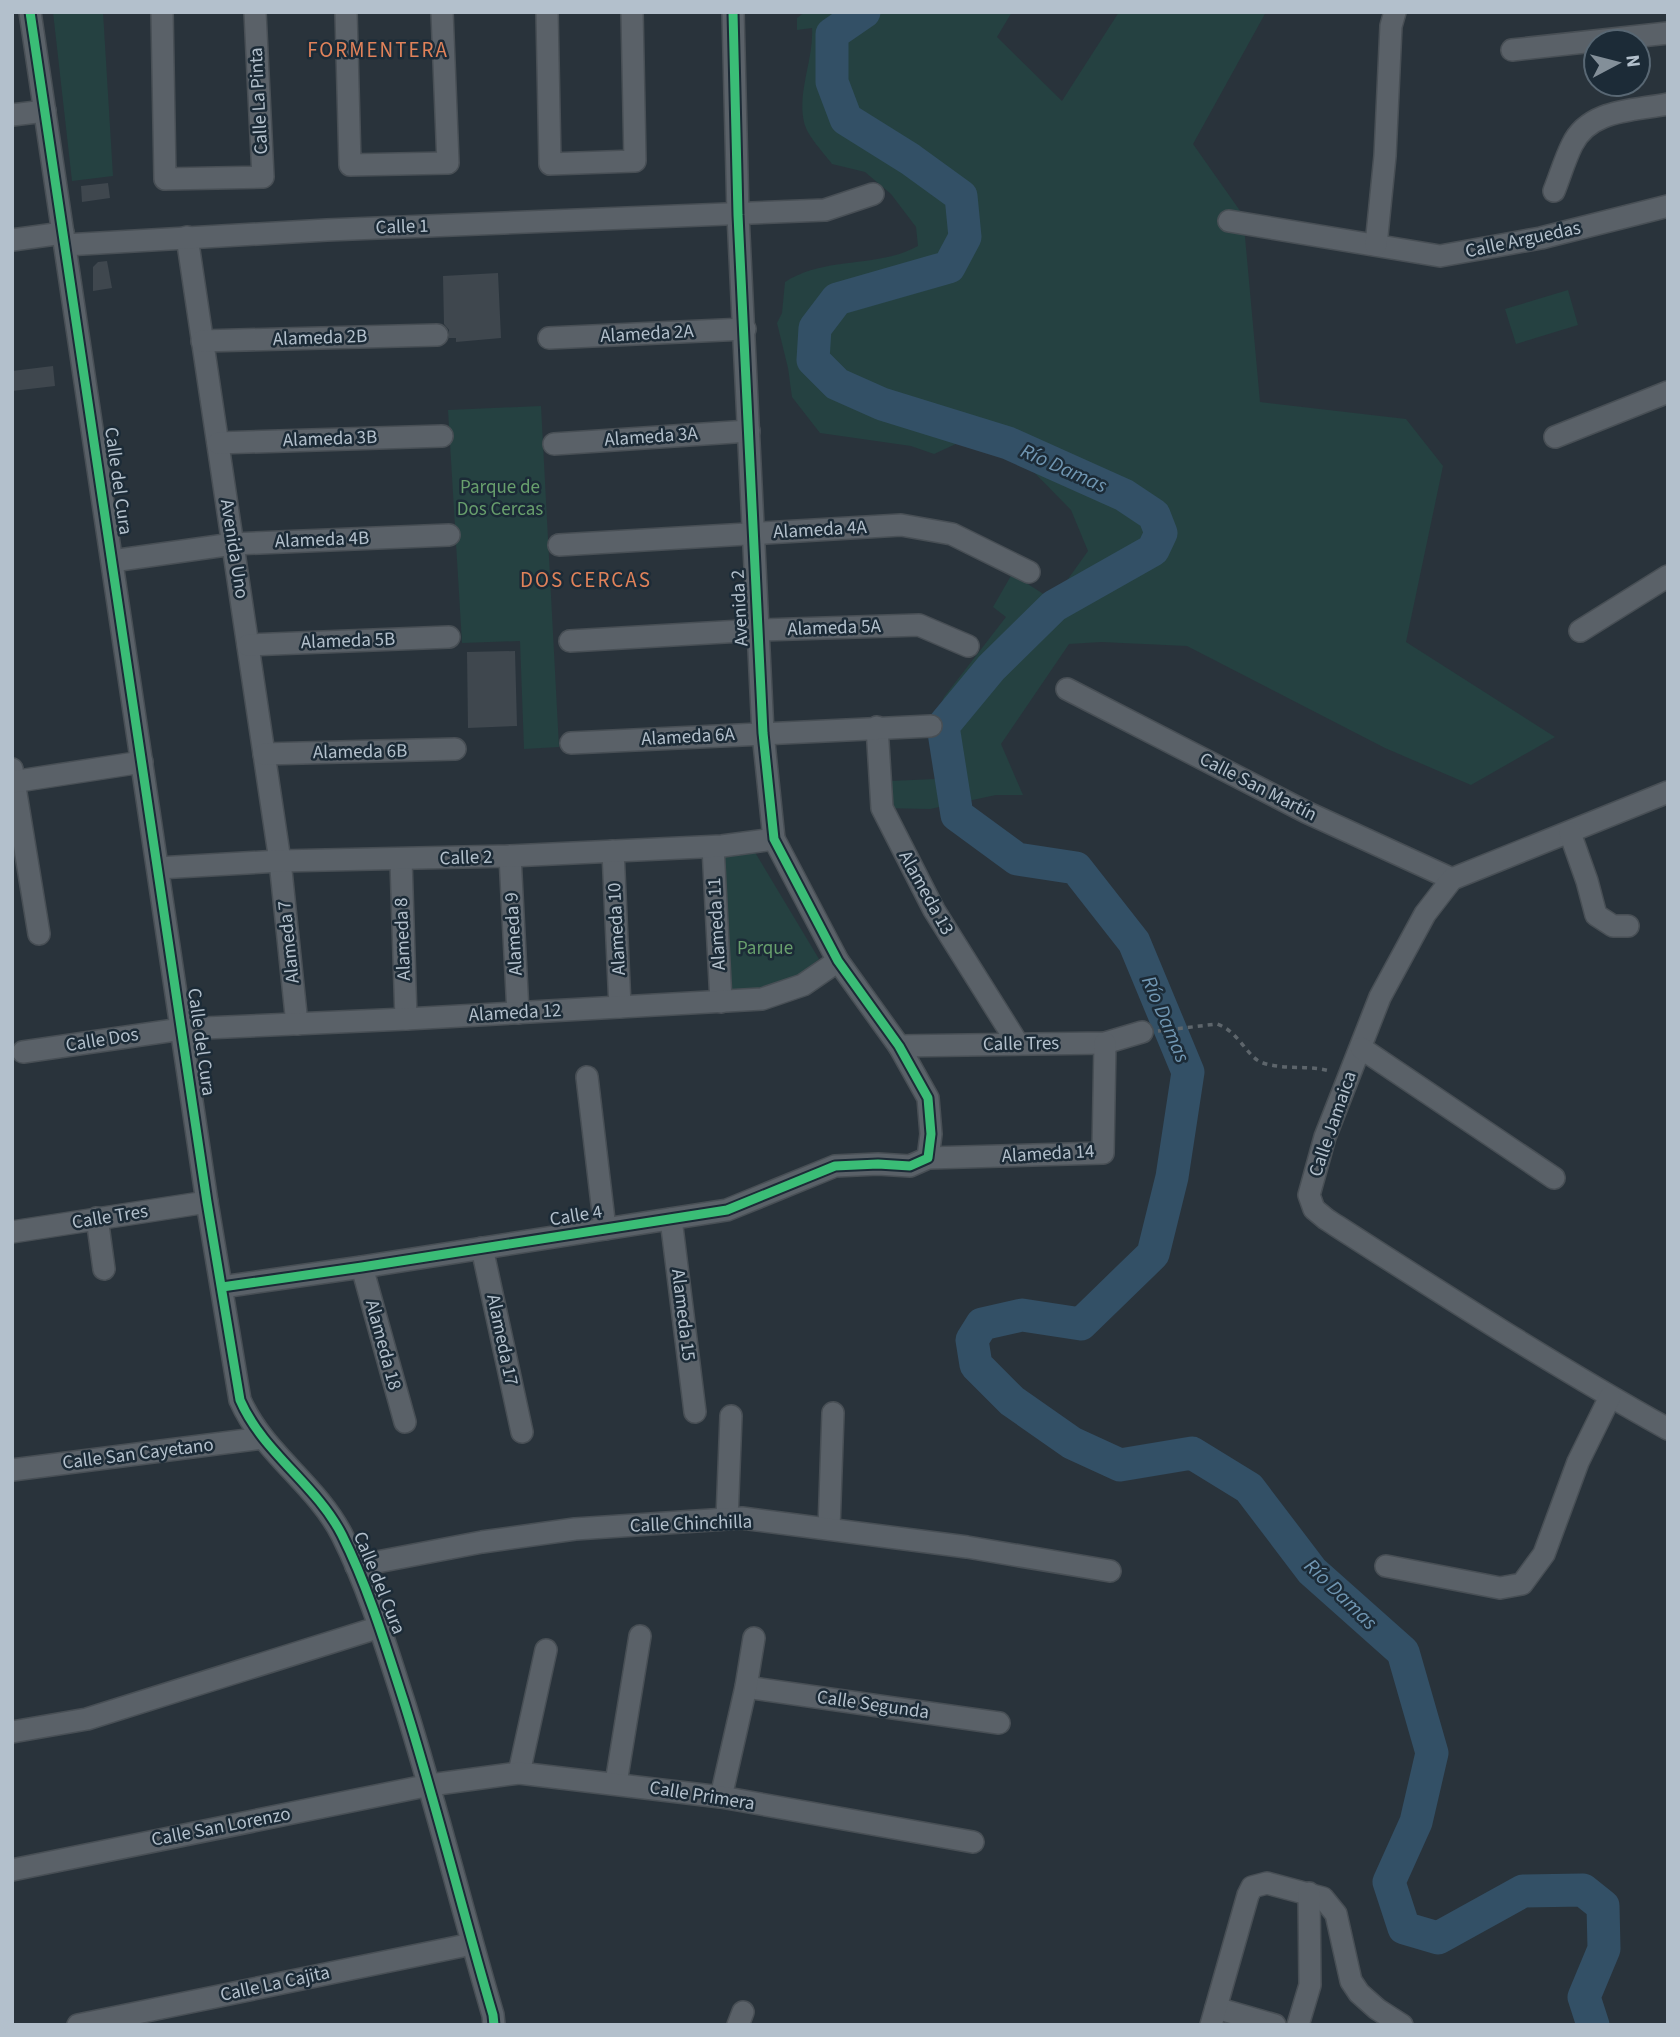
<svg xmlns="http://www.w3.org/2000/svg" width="1680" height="2037" font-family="'Source Sans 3',sans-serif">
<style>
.green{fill:#254141}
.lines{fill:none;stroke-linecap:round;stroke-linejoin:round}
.river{stroke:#335066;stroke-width:33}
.building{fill:#3f474e}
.minor-casing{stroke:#484f55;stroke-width:24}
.path{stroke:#5d656b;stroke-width:3.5;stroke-dasharray:5 5;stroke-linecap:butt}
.minor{stroke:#5a6168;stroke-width:21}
.cycleway-casing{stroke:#1c2b37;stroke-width:13}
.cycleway{stroke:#3abd76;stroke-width:9}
.labels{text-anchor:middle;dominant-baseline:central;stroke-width:5;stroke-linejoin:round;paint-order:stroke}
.street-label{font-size:19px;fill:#b3c0cc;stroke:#1c2b37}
.park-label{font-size:19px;fill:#689f6d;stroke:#1c2b37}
.neighbourhood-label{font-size:21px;letter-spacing:2px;fill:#e0825a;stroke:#1c2b37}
.water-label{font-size:21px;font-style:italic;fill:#7096b2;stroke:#1c2b37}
</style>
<rect width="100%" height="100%" fill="#29333b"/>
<g class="green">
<path d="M53,12H103L113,176L72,181Z"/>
<path d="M805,12H1012L997,37L1062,101L1119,12H1266L1193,144L1243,215L1260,402L1406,419L1443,466L1406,642L1555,737L1471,785L1385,748L1187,646L1101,642L1069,644L1001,744L1023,795H996L930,809L882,808L890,781L935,779L931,726L944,697L1006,617L993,607L1012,574L1045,595L1063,586L1088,551L1071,510L1024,462L960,442L934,454L911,446L820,433L792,397L788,368L777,323L782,313L785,282C818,261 856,265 892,256C901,254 910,250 918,246L916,227L891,194L865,172L832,164C824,153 807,136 804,122C797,91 814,59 812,28L797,30V18Z"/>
<path d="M1568,290L1578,325L1516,344L1505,309Z"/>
<path d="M541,406L559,747L524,749L520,641L462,643L448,410Z"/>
<path d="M753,849L819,959C783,989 770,988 726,995L719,852Z"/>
</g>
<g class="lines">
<path class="river" d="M864,12L832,34V82L846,119L910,159L961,196L965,237L949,267L837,299L815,328L813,360L837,384L882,404L1008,443L1124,495L1154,515L1161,533L1153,550L1054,606L991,668L943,726L957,815L1017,859L1076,868L1134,942L1188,1072L1172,1177L1153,1254L1081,1324L1022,1315L982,1324L972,1340L976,1365L1012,1401L1072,1443L1120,1465L1192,1453L1249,1488L1312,1571L1403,1652L1432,1753L1416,1822L1389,1882L1404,1928L1438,1938L1523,1891L1583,1890L1603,1906L1604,1949L1584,1997L1593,2025"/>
</g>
<g class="building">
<path d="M108,183L110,198L82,202L81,186Z"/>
<path d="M107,261L112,288L93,291V267L98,262Z"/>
<path d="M498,273L501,338L456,342V338H449V330L444,324L443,276Z"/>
<path d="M53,366L55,386L12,391V371Z"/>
<path d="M515,651L517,726L468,728L467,652Z"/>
</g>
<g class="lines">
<defs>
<g id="minor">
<path d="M30,12L207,1202L240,1400C263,1453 316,1484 342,1535C368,1587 385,1643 403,1699C436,1803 462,1910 493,2015L494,2025"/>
<path d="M162,12L165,179L263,177L255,12"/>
<path d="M346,12L350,165L448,163L442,12"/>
<path d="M547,12L550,164L635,161L632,12"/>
<path d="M733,12L738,215L763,733L774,839L838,961L899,1046L928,1098L931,1134L928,1158"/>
<path d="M1512,50L1668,33"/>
<path d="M12,115L45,111"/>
<path d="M1554,191C1560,176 1565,159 1572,145C1589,109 1633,111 1668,104"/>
<path d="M1229,221L1440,256L1541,238L1668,206"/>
<path d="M187,237L280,861L297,1024"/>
<path d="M12,240L63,233"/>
<path d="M65,245L327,230L825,210L873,194"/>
<path d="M1376,245L1385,156L1391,26L1395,12"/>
<path d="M549,338L745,329"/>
<path d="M202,341L437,335"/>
<path d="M1555,437L1668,392"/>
<path d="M218,443L442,436"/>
<path d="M554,444L749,431"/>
<path d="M559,545L901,525L952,534L1029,572"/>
<path d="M112,561L233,544L449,535"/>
<path d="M1580,631L1668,576"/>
<path d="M570,641L759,630L919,625L968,646"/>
<path d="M248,645L449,637"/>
<path d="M1067,689L1306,812L1452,879"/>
<path d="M877,727L882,808L934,910L1018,1044"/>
<path d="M571,743L931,726"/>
<path d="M264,754L455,749"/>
<path d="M12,769L39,934"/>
<path d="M12,782L142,762"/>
<path d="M1668,792L1452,879L1425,914L1380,997L1325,1137L1309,1195L1314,1209L1326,1219C1438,1291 1551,1364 1668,1429"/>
<path d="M1570,833L1587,881L1596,915L1613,926H1628"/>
<path d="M713,847L721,1002"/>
<path d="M613,851L620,1007"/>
<path d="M510,856L518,1013"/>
<path d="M401,860L406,1019"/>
<path d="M158,868L280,861L510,856L722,846L774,839"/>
<path d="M899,1046L1105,1043L1142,1032"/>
<path d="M1361,1048L1554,1178"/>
<path d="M23,1052L182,1029L406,1019L762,999L803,985L838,961"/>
<path d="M587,1077L605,1229"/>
<path d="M97,1218L104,1269"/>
<path d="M671,1219L695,1412"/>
<path d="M12,1232L207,1202"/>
<path d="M482,1248L522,1432"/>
<path d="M362,1267L405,1422"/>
<path d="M222,1287L362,1267L727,1210L835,1166L878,1164L910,1166L928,1158L1103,1153L1105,1043"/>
<path d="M12,1470L263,1438"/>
<path d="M727,1519L731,1416"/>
<path d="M829,1529L833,1413"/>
<path d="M356,1566L482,1542L575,1529L742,1518L967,1547L1110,1571"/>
<path d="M1386,1566L1500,1588L1522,1584L1544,1554L1578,1462L1610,1397"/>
<path d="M746,1687L999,1723"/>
<path d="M12,1732L87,1719L380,1627"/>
<path d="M519,1773L546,1650"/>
<path d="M616,1783L640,1636"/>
<path d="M721,1797L746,1687L754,1638"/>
<path d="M12,1870L430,1785L519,1773L721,1797L973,1842"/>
<path d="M1216,2008L1275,2025"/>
<path d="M78,2025L472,1944"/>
<path d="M738,2025L743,2012"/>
<path d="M1211,2025L1248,1895L1252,1887L1267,1883L1323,1898L1336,1914L1351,1981L1359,1993L1377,2009L1402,2025"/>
<path d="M1298,2025L1310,1985L1309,1893"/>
</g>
</defs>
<use href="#minor" class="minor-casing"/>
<path class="path" d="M1158,1031L1217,1024C1240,1032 1247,1058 1263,1063C1284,1070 1308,1065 1330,1071"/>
<use href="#minor" class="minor"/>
<defs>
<g id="cycleway">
<path d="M30,12L207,1202L240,1400C263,1453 316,1484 342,1535C368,1587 385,1643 403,1699C436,1803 462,1910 493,2015L494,2025"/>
<path d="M222,1287L362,1267L727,1210L835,1166L878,1164L910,1166L928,1158L931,1134L928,1098L899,1046L838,961L774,839L763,733L738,215L733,12"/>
</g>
</defs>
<use href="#cycleway" class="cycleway-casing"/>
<use href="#cycleway" class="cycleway"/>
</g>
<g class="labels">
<g class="street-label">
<text transform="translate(259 101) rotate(-93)">Calle La Pinta</text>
<text transform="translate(402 227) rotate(-2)">Calle 1</text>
<text transform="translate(1523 240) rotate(-12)">Calle Arguedas</text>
<text transform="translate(647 334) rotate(-3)">Alameda 2A</text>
<text transform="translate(320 338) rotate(-2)">Alameda 2B</text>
<text transform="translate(651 437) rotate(-4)">Alameda 3A</text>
<text transform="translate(330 439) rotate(-2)">Alameda 3B</text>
<text transform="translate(118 481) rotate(82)">Calle del Cura</text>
<text transform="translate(820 530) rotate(-3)">Alameda 4A</text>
<text transform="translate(322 540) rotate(-2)">Alameda 4B</text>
<text transform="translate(234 549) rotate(81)">Avenida Uno</text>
<text transform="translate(740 608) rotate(-93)">Avenida 2</text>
<text transform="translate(834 628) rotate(-2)">Alameda 5A</text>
<text transform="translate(348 641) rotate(-2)">Alameda 5B</text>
<text transform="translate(688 737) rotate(-3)">Alameda 6A</text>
<text transform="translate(360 752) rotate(-1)">Alameda 6B</text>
<text transform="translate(1258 787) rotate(27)">Calle San Martín</text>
<text transform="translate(466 858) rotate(-2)">Calle 2</text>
<text transform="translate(926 893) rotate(61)">Alameda 13</text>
<text transform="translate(717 924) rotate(-93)">Alameda 11</text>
<text transform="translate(617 929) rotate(-93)">Alameda 10</text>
<text transform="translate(514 934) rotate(-93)">Alameda 9</text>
<text transform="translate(403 939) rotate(-92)">Alameda 8</text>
<text transform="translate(289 942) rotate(-96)">Alameda 7</text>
<text transform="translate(515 1013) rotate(-3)">Alameda 12</text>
<text transform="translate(102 1040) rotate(-9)">Calle Dos</text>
<text transform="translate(201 1042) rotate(82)">Calle del Cura</text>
<text transform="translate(1021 1044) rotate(-1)">Calle Tres</text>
<text transform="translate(1333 1124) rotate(-71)">Calle Jamaica</text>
<text transform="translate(1048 1154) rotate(-3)">Alameda 14</text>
<text transform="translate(576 1216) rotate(-9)">Calle 4</text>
<text transform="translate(110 1217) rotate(-9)">Calle Tres</text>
<text transform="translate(683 1315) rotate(83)">Alameda 15</text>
<text transform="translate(502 1340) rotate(78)">Alameda 17</text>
<text transform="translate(383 1345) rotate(75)">Alameda 18</text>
<text transform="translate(138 1454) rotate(-7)">Calle San Cayetano</text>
<text transform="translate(691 1524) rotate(-2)">Calle Chinchilla</text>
<text transform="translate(379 1583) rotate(68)">Calle del Cura</text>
<text transform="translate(873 1705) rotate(8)">Calle Segunda</text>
<text transform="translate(702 1796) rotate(9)">Calle Primera</text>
<text transform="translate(221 1827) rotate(-11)">Calle San Lorenzo</text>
<text transform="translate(275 1984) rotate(-12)">Calle La Cajita</text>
</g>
<g class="park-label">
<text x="500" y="487">Parque de<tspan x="500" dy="22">Dos Cercas</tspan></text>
<text x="765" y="948">Parque</text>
</g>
<g class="neighbourhood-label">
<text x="378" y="50">FORMENTERA</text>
<text x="586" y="580">DOS CERCAS</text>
</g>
<g class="water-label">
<text transform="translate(1064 468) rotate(24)">Río Damas</text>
<text transform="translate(1166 1019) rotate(67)">Río Damas</text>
<text transform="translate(1341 1594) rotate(44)">Río Damas</text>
</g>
</g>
<rect width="1680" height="2037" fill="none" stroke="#b3c0cc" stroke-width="28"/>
<g transform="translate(1617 63) rotate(83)"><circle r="33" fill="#1c2b37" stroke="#586773" stroke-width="2"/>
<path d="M0-5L12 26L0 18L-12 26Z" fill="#838f99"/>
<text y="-10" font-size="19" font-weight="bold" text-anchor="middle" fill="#b3c0cc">N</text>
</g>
</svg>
